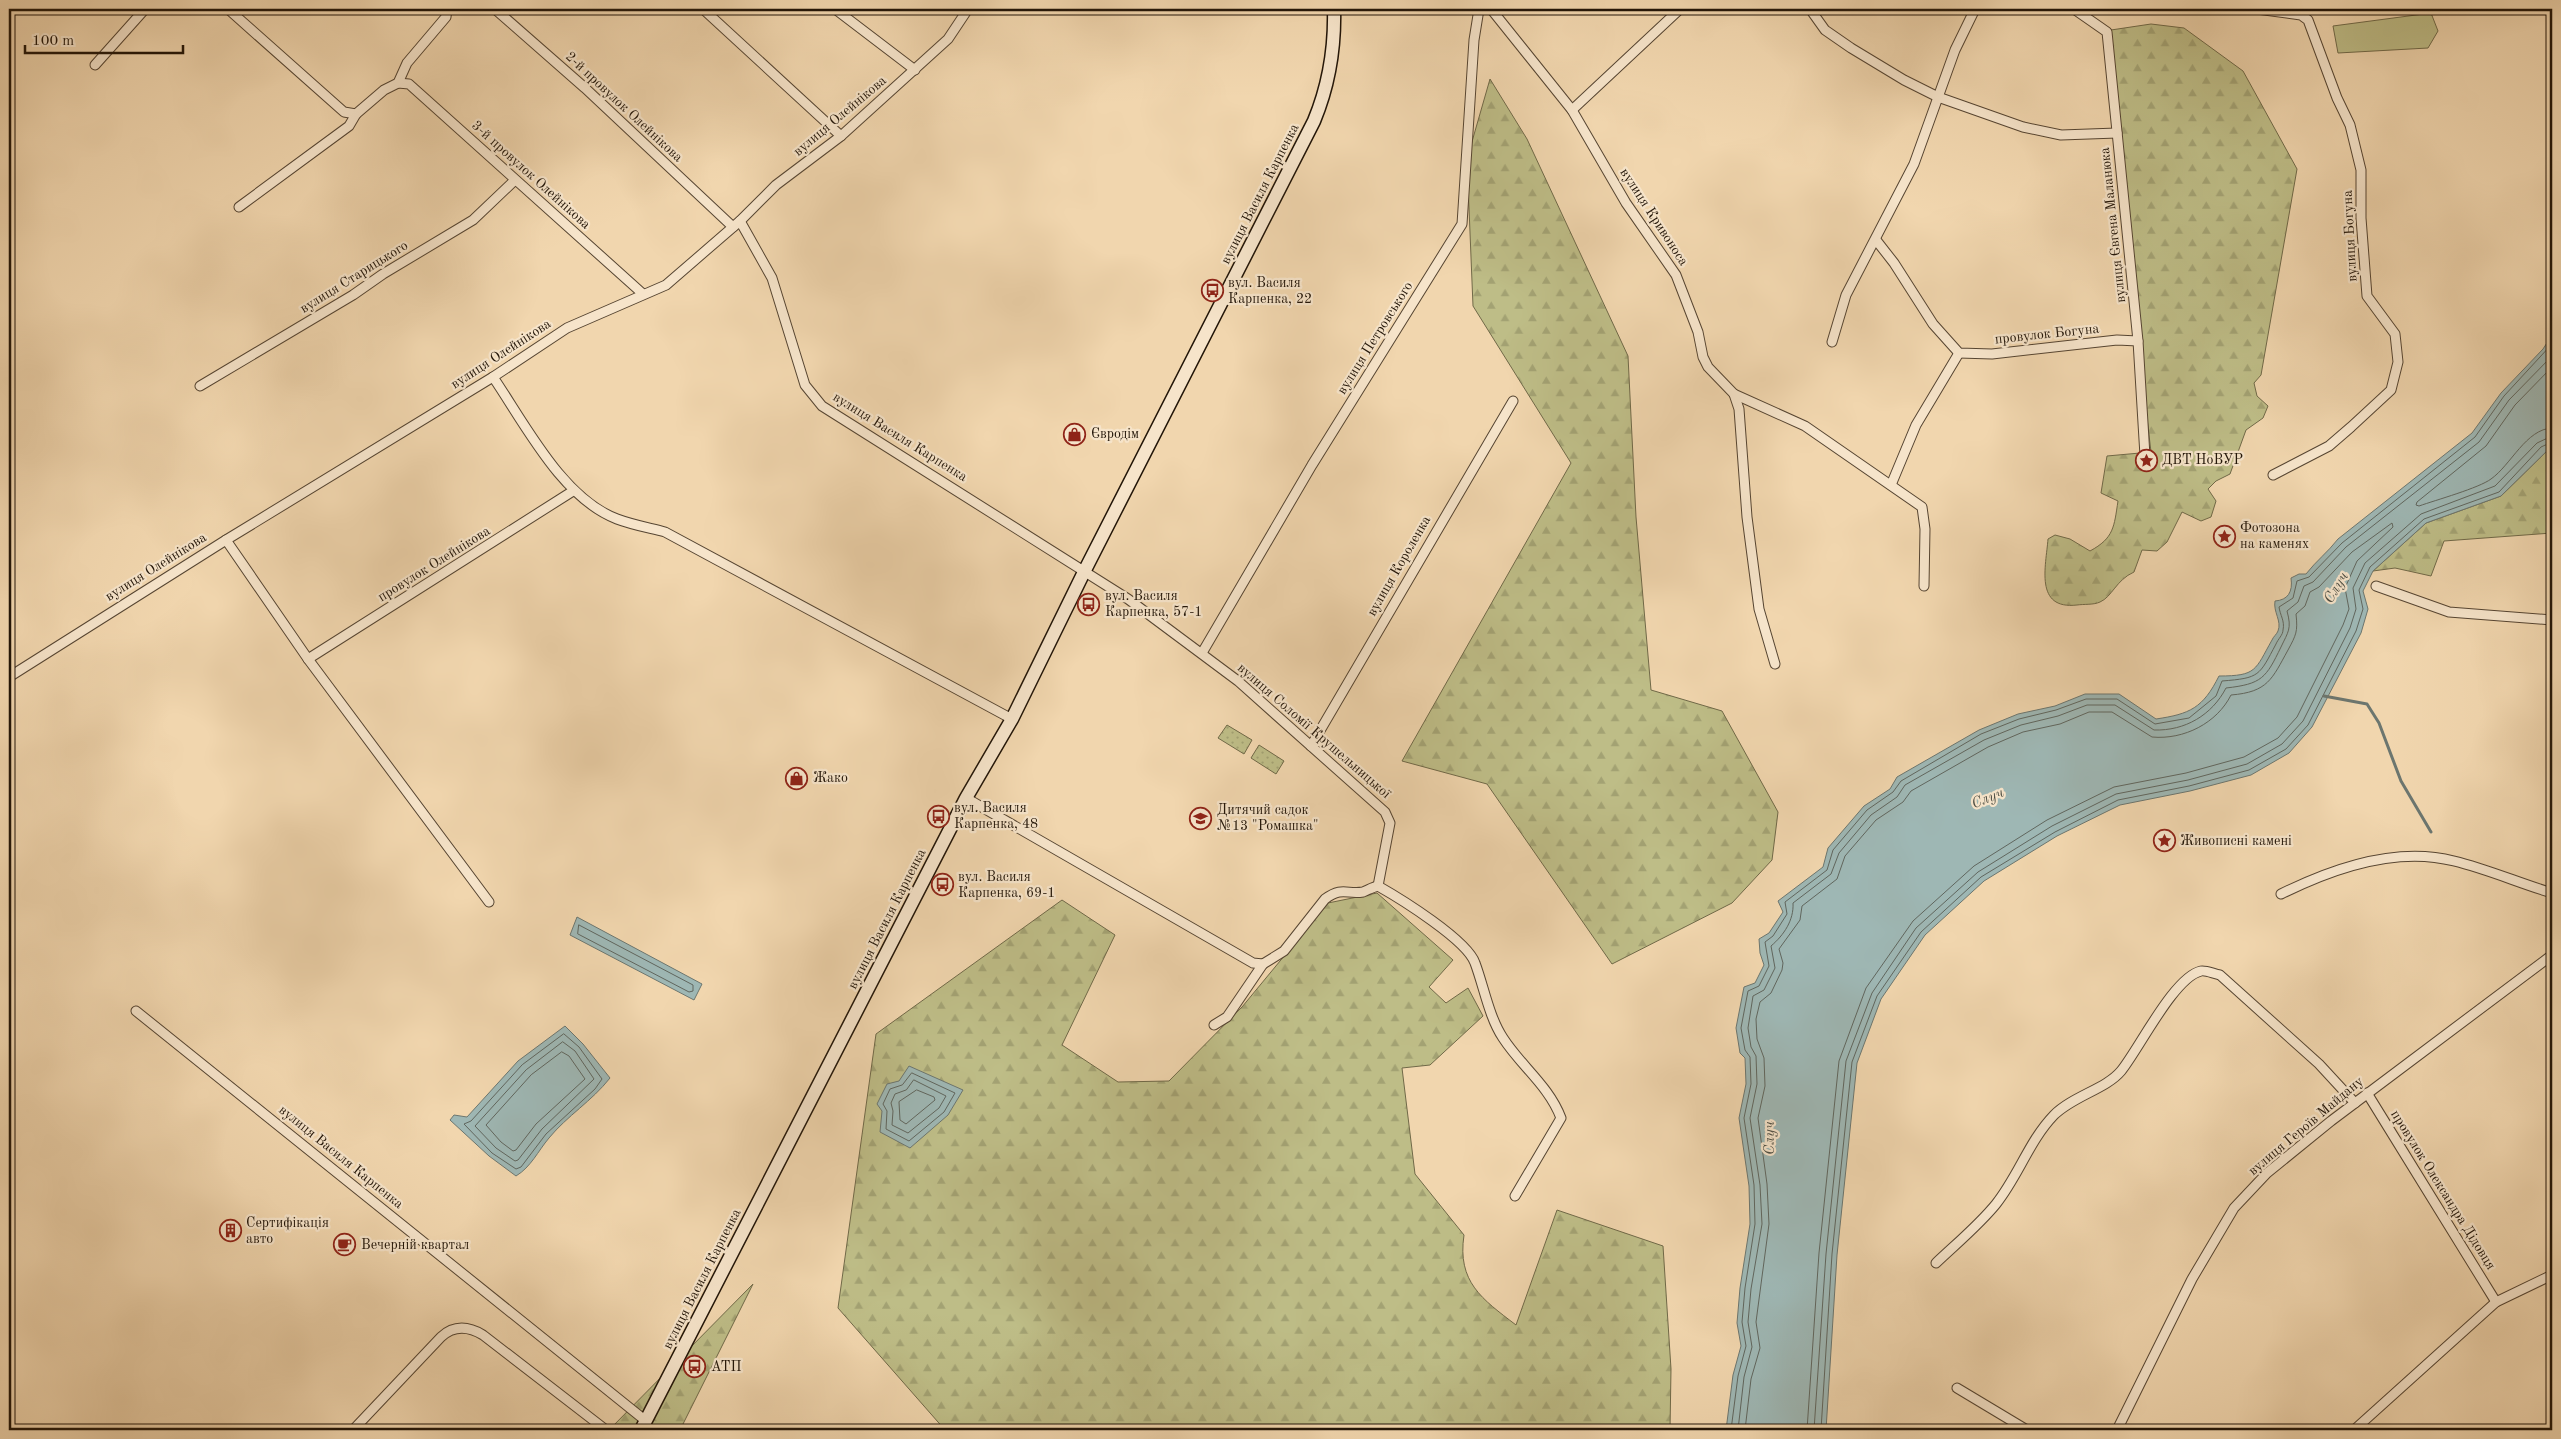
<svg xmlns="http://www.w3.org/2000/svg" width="2561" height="1439" font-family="'Old Standard TT',serif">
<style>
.green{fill:#bebd87;stroke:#706948}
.forest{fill:url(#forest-firs);stroke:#706948}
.park{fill:url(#park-dots);stroke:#706948}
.water{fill:#9eb7b4;stroke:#6c766f}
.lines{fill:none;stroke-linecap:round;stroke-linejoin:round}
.shore{stroke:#60665e;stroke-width:1}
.stream{stroke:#6c766f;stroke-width:3}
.street-casing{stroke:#564532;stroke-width:11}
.secondary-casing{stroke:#221508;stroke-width:15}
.street{stroke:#f6e4ca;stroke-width:9}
.secondary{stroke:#f6e4ca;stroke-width:12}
.labels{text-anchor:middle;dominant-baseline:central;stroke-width:4.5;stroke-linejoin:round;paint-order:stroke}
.street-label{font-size:14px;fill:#221508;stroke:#f6e4ca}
.poi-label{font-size:14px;fill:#221508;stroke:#f6e4ca;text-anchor:start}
.water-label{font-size:15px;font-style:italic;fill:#4d4e44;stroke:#f6e4ca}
</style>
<defs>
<pattern id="forest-firs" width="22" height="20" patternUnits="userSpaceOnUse" patternTransform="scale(1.25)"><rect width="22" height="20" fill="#bebd87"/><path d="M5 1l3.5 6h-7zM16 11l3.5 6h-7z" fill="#a3a273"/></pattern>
<pattern id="park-dots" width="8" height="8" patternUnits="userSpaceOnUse" patternTransform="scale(1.25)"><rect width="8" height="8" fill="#bebd87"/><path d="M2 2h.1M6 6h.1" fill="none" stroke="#a3a273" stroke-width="1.8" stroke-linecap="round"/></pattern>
</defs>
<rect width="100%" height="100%" fill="#f1d6ae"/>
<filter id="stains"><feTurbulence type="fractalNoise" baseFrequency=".004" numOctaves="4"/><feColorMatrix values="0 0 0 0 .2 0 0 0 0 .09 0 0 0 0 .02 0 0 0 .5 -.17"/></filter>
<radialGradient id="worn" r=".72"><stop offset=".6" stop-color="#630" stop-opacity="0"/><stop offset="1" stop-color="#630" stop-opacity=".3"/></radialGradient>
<path class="green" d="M2431,13L2438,31L2428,48L2338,53L2333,26Z"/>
<g class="forest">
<path d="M2151,24L2184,28L2243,71L2297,169L2261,375L2254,383L2257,396L2268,406L2263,418L2246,430L2230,474L2216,481L2208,489L2216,501L2211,517L2201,521L2182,512L2167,542L2157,551L2142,550L2134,572C2116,580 2112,597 2100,602C2094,605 2084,604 2077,605C2034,610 2046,566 2048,539L2055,535L2070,539L2090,551C2114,538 2114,527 2118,501L2101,493L2107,456L2151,452L2138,341L2111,30Z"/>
<path d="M1490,79L1527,139L1628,356L1636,517L1651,690L1722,711L1778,812L1772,860L1732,903L1612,964L1487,784L1402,761L1571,463L1473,306L1467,159Z"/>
<path d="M2552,446V533L2444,541L2431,576L2395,568L2373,571L2426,523L2501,496Z"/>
<path d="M1377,893L1453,960L1429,987L1446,1003L1468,988L1483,1016L1430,1065L1402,1068L1415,1174L1464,1235C1457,1282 1482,1299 1516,1325L1557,1210L1663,1246L1671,1369L1670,1430H945L838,1308L876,1034L1062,900L1115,935L1062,1045L1118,1082L1169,1081L1242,1007L1328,903Z"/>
<path d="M753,1284L680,1430H609Z"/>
</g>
<g class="park">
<path d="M1227,725L1252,740L1244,754L1218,738Z"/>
<path d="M1259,745L1284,761L1276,774L1251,758Z"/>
</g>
<g class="water">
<path d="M2552,335V446L2501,496L2426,523L2373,571L2363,591L2368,609L2361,633L2312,727L2289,753L2251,775L2190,791L2120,805L2057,836L1984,881L1925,935L1881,999L1857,1063L1837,1255L1826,1430H1726L1733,1375L1741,1346L1737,1323L1740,1288L1750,1224L1749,1186L1739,1118L1746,1084L1745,1058L1740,1053L1736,1028L1744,987L1755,983L1764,965L1760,953L1759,939L1769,933L1783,912L1778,901L1823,867L1828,848L1864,806L1890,789L1897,777L1979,730L2018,714L2055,706L2085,694H2119L2156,719C2190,714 2203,708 2219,676C2257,676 2255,670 2272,640C2273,637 2277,634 2278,631C2282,621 2273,612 2275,601C2288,600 2293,592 2291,578L2299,574H2306C2316,561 2328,552 2338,539L2472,433L2501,393L2543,349Z"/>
<path d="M577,917L702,984L694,1000L570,935Z"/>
<path d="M565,1026L583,1044L610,1078C592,1101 567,1116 549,1138C538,1151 531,1167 516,1176L489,1156L450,1120L454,1115L467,1117L518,1061Z"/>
<path d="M909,1066L963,1090L948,1115L910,1148L880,1132L882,1111L877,1104L887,1084L899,1081Z"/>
</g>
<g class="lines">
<g class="shore">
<path d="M2552,367L2515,405L2486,446L2417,502L2416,505L2419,506C2436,500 2479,488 2491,479C2511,465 2526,429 2552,428"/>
<path d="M579,925L693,985V991L689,992L578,934Z"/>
<path d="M564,1034L579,1047L602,1079L595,1089L546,1134L521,1167L516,1169L492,1153L464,1124L471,1121L522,1065Z"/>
<path d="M563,1042L575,1051L594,1079L542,1129L518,1160L515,1161L496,1148L475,1126L526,1070Z"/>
<path d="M562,1052L569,1056L585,1079L536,1124L516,1150L513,1151L501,1142L486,1125L531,1075Z"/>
<path d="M912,1073L955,1093L944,1112L909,1141L886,1129L887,1111L883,1104L890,1089L902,1085Z"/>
<path d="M914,1080L946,1096L939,1108L908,1133L892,1125L893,1111L891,1103L895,1094L906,1090Z"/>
<path d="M917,1090L934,1097L935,1100L906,1124L900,1120L899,1102Z"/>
<path d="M1731,1430L1738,1376L1746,1346L1742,1322L1745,1288L1755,1224L1754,1185L1744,1118L1751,1084L1750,1057L1745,1050L1741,1028L1748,991L1759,986L1769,966L1765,942L1773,936L1787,914L1785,902L1827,870L1833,850L1867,810L1893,792L1901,781L1981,734L2019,719L2056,710L2086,699H2117L2155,724L2189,718L2216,696L2222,681C2260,678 2259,676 2276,644C2278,639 2283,635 2283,630C2285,621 2280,615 2279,607L2293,598L2297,581L2309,577L2342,543L2475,437L2504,396L2552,344"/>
<path d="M1738,1430L1744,1377L1752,1347L1748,1322L1751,1289L1762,1224L1760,1185L1750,1118L1757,1084L1756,1056L1751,1047L1748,1028L1753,996L1764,990L1775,968L1771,946C1784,935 1794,920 1793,903L1831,874L1839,853L1871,815L1897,797L1905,785L1984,740L2021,725L2058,716L2087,705H2115L2154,730C2185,731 2212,715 2226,688C2262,684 2266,678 2281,647C2288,632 2292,629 2287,611L2298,602L2304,586L2313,582L2346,547L2479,442L2509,400L2552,356"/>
<path d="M1745,1430L1751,1379L1760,1348L1756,1322L1769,1224L1767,1184L1758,1118L1765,1086L1764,1058L1757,1039L1756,1019L1760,1002L1771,993L1782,970L1783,963L1779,949L1800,920L1802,906L1837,879L1845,856L1876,820L1903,802L1911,791L1988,747L2023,732L2060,724L2089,712H2112L2152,737C2184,740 2217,723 2231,695C2268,692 2272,679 2288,650C2296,635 2298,632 2296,614L2305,606L2310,592L2319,587L2352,552L2392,523L2393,527L2357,561L2345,588L2349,609L2343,625L2297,717L2278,738L2244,757L2186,773L2114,787L2047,820L1974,866L1913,921L1866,988L1839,1061L1819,1253L1807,1430"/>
<path d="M1814,1430L1826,1254L1846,1061L1872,993L1916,928L1978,872L2052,826L2116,794L2188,780L2247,764L2282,744L2303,721L2350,628L2356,609L2353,588L2365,563L2421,514L2495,486L2537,443L2552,436"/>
<path d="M1821,1430L1832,1254L1852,1062L1877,996L1921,932L1981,877L2055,832L2118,800L2189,786L2249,770L2286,749L2308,725L2356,631L2363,609L2359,590L2370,567L2424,519L2499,492L2541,447L2552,442"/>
</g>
<path class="stream" d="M2324,696L2367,704L2379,723L2401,781L2431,832"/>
<defs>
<g id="street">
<path d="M228,9L344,112L356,114L384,90L398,83L407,63L446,17L447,9"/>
<path d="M495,9L585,88L733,227"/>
<path d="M703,9L841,136"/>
<path d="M835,9L915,70"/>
<path d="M1491,9L1572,110L1626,203L1676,275L1698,332L1703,357L1708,367L1734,394L1805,426L1922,507L1925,529L1924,586"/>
<path d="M1810,9L1825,30L1851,48L1904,80L1938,97L2023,127L2061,135L2117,133"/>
<path d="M2074,9L2107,32L2138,341L2145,456"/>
<path d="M2257,9L2301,15L2308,20L2337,98L2350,125L2361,170V218L2367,296L2395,334L2398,362L2391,390L2351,427L2329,446L2273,475"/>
<path d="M95,65L145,9"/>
<path d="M398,83L409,84L643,294"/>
<path d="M1572,110L1680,9"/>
<path d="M239,207L349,126L356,114"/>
<path d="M740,221L772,278L805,385L822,406L1128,599L1238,681L1385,812L1390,823L1378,886C1401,899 1467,940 1475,963C1484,987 1489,1017 1503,1038C1521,1066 1549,1086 1561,1118L1515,1196"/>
<path d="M1876,240L1894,263L1933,324L1959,353L1992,354L2117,340L2138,341"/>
<path d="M1832,342L1846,295L1914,164L1955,50L1975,9"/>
<path d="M493,377C525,424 562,498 617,519C633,525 650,528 665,532L1012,719"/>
<path d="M200,386L353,295L383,274L473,220L515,180"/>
<path d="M1734,394L1739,409L1747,517L1759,609L1775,664"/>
<path d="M1891,485L1916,425L1959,353"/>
<path d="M226,540L308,659L489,902"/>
<path d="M2376,586L2449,612L2552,620"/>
<path d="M1202,653L1312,465L1462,224L1474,40L1479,9"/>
<path d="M308,659L573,491"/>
<path d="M9,677L226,540L493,377L567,328L666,285L740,221L776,185L841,136L948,39L968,9"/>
<path d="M1311,746L1513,401"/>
<path d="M966,798L1253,963L1263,964L1227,1017L1214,1025"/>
<path d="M2281,894C2331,869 2397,846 2454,861C2487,869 2519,883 2552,893"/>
<path d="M1263,964L1284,951L1325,899C1343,886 1347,895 1363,892C1368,890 1373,887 1378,886"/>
<path d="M136,1011L646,1421"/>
<path d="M2367,1093L2496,1302"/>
<path d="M1936,1263C1956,1244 1979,1225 1996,1204C2019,1175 2029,1141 2054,1115C2073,1096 2106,1089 2121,1071C2139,1049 2174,977 2201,971C2206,970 2214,974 2220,975L2319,1064L2355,1103"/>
<path d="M1957,1388L2027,1430"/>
<path d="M353,1430L441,1337C454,1325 468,1326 483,1335L606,1430"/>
<path d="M2117,1430L2192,1279L2234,1208L2267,1173L2331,1121L2552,955"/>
<path d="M2354,1430L2496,1302L2552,1275"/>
</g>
<path id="secondary" d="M641,1430L966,798L1012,719L1085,570L1314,121C1329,85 1335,48 1334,9"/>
</defs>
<use href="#street" class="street-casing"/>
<use href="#secondary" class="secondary-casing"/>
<use href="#street" class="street"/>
<use href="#secondary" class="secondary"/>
</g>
<defs>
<symbol id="bus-ring" viewBox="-11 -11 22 22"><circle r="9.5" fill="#f6e4ca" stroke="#8f2418" stroke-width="1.5"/><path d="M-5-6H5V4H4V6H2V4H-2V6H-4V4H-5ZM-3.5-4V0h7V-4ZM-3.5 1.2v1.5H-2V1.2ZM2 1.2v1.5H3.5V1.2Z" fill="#8f2418"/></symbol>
<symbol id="shop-ring" viewBox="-11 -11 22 22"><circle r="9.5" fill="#f6e4ca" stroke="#8f2418" stroke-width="1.5"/><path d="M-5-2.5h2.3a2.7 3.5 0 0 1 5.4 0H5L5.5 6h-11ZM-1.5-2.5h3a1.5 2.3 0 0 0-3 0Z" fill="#8f2418"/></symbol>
<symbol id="sight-ring" viewBox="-11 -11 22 22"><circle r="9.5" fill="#f6e4ca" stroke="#8f2418" stroke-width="1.5"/><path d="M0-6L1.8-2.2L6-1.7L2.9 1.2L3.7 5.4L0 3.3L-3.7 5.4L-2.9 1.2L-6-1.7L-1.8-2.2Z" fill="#8f2418"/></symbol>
<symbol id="school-ring" viewBox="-11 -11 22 22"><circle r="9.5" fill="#f6e4ca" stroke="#8f2418" stroke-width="1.5"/><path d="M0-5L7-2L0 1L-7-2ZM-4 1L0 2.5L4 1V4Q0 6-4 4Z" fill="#8f2418"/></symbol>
<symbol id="building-ring" viewBox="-11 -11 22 22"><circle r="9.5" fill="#f6e4ca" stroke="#8f2418" stroke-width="1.5"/><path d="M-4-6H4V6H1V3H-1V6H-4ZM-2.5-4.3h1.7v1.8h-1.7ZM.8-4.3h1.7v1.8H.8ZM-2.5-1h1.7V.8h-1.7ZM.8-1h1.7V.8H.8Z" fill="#8f2418"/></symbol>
<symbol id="cafe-ring" viewBox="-11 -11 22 22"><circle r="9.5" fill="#f6e4ca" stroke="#8f2418" stroke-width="1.5"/><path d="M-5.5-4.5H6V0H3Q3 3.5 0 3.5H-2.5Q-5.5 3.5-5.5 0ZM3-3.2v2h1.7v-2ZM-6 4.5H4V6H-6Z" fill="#8f2418"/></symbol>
</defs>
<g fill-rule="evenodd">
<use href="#bus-ring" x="1200" y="278" width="25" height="25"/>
<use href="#shop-ring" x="1062" y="422" width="25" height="25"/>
<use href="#sight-ring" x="2134" y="448" width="25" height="25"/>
<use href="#sight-ring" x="2212" y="524" width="25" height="25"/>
<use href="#bus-ring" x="1076" y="592" width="25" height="25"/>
<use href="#shop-ring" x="784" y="766" width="25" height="25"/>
<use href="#bus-ring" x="926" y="804" width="25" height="25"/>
<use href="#school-ring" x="1188" y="806" width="25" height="25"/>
<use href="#sight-ring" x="2152" y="828" width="25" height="25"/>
<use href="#bus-ring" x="930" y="872" width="25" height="25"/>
<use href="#building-ring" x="218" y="1218" width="25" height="25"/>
<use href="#cafe-ring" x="332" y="1232" width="25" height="25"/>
<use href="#bus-ring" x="682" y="1354" width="25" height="25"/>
</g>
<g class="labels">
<g class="street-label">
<text transform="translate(624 107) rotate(43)">2-й провулок Олейнікова</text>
<text transform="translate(840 116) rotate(-40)">вулиця Олейнікова</text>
<text transform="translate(531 175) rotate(42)">3-й провулок Олейнікова</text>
<text transform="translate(1260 194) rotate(-63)">вулиця Василя Карпенка</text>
<text transform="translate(1654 217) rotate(57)">вулиця Кривоноса</text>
<text transform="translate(2113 225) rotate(-96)">вулиця Євгена Маланюка</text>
<text transform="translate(2350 236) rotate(-93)">вулиця Богуна</text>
<text transform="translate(354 277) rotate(-32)">вулиця Старицького</text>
<text transform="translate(2047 334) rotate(-6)">провулок Богуна</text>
<text transform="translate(1375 338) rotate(-58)">вулиця Петровського</text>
<text transform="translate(501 354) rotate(-33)">вулиця Олейнікова</text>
<text transform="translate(900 437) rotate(32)">вулиця Василя Карпенка</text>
<text transform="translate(434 564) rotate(-32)">провулок Олейнікова</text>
<text transform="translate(1399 566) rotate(-60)">вулиця Короленка</text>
<text transform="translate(156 567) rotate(-32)">вулиця Олейнікова</text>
<text transform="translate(1314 731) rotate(41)">вулиця Соломії Крушельницької</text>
<text transform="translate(887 919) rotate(-63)">вулиця Василя Карпенка</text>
<text transform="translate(2306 1126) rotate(-40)">вулиця Героїв Майдану</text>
<text transform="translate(341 1157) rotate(39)">вулиця Василя Карпенка</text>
<text transform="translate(2443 1190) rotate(58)">провулок Олександра Дідовця</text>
<text transform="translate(702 1279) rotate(-63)">вулиця Василя Карпенка</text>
</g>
<g class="poi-label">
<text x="1228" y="283">вул. Василя<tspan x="1228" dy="16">Карпенка, 22</tspan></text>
<text x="1091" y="434">Євродім</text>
<text x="2162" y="460">ДВТ НоВУР</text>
<text x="2240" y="528">Фотозона<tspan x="2240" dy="16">на каменях</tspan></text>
<text x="1105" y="596">вул. Василя<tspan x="1105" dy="16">Карпенка, 57-1</tspan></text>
<text x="813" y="778">Жако</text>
<text x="954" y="808">вул. Василя<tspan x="954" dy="16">Карпенка, 48</tspan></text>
<text x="1217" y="810">Дитячий садок<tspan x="1217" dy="16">№13 "Ромашка"</tspan></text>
<text x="2180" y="841">Живописні камені</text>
<text x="958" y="877">вул. Василя<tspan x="958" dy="16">Карпенка, 69-1</tspan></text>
<text x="246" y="1223">Сертифікація<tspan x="246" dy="16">авто</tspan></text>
<text x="361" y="1245">Вечерній квартал</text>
<text x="711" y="1367">АТП</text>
</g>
<g class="water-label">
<text transform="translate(2337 588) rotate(-59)">Случ</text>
<text transform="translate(1988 799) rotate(-22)">Случ</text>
<text transform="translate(1770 1138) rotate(-90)">Случ</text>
</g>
</g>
<rect width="2561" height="1439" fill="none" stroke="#f1d6ae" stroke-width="30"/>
<rect x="10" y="10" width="2541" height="1419" fill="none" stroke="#221508" stroke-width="2.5"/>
<rect x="15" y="15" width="2531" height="1409" fill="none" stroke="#221508"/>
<path d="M25 45v8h158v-8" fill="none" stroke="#221508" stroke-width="2.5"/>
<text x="32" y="45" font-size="15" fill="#221508" stroke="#f6e4ca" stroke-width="4" paint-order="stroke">100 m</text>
<rect width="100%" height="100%" filter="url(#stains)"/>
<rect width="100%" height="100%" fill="url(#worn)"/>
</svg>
